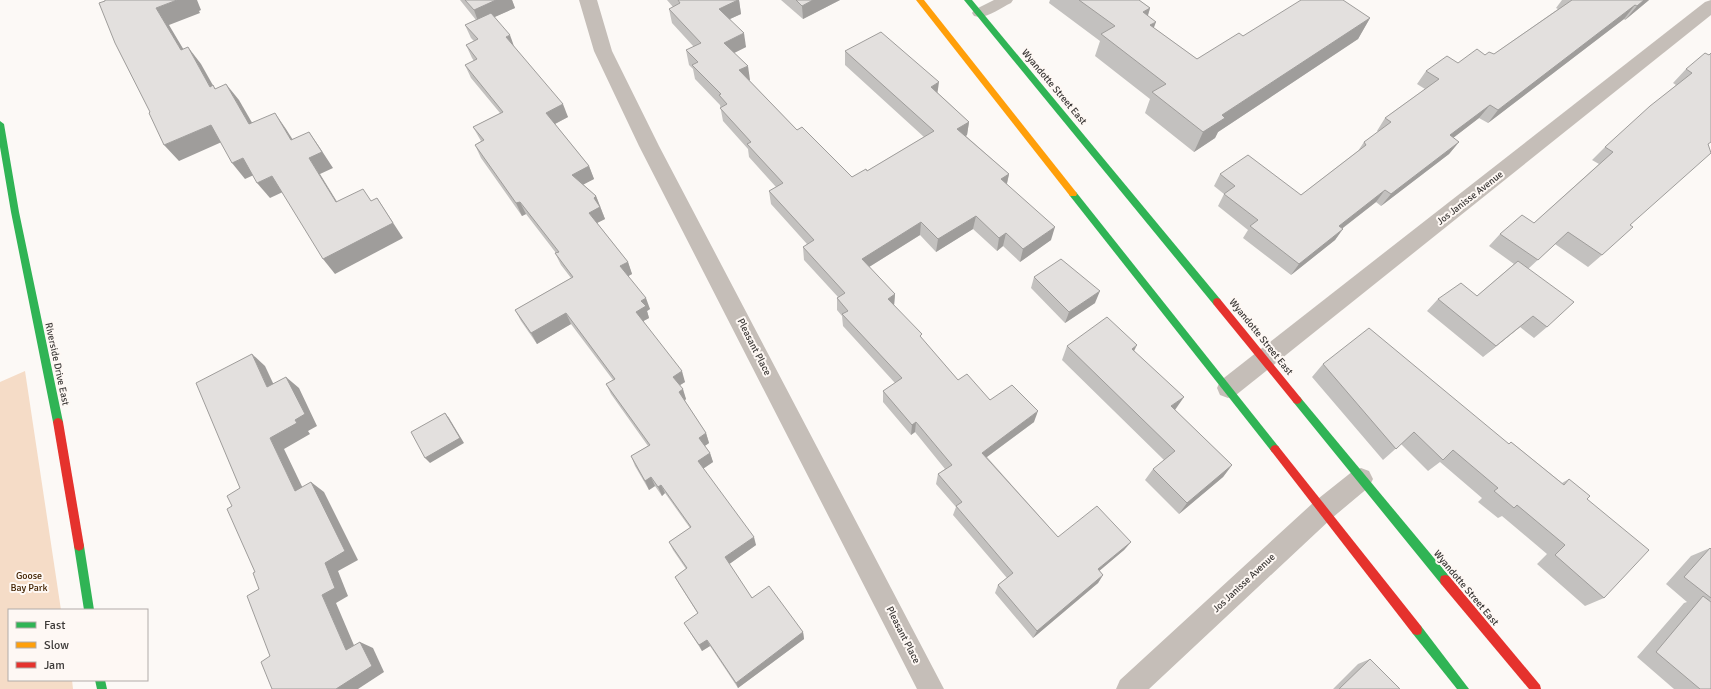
<svg xmlns="http://www.w3.org/2000/svg" width="1711" height="689" font-family="Signika,sans-serif">
<style>
.green{fill:#f5dcc7}
.lines{fill:none;stroke-linecap:round;stroke-linejoin:round}
.lane{fill:#c5beb8;fill-rule:evenodd}
.street{fill:#c5beb8;fill-rule:evenodd}
.fast{fill:#30b455;fill-rule:evenodd}
.slow{fill:#ff9f0a;fill-rule:evenodd}
.jam{fill:#e5322d;fill-rule:evenodd}
.wall{fill:#c3c1bf}
.shaded-wall{fill:#9f9d9b}
.building{fill:#e3e0de;stroke:#9f9d9b}
.labels{text-anchor:middle;dominant-baseline:central;stroke-width:4;stroke-linejoin:round;paint-order:stroke}
.street-label{font-size:10px;fill:#3d3a38;stroke:#fef8f4}
.park-label{font-size:10px;fill:#422200;stroke:#fef8f4}
</style>
<rect width="100%" height="100%" fill="#fcf9f6"/>
<path class="green" d="M25,371L61,610H9V680H72L73,689H0V382Z"/>
<g class="lines">
<path class="lane" d="M994,0H1013L1011,3C1000,8 986,20 974,16L972,13L974,10Z"/>
<g class="street">
<path d="M579,0H597L612,51L659,146L944,689H917L639,146L594,51Z"/>
<path d="M1711,0V15L1236,395L1228,398L1220,395L1217,388L1220,381L1705,2Z"/>
<path d="M1361,468L1369,471L1373,479L1369,487L1332,518L1149,689H1116L1120,680L1314,502L1353,471Z"/>
</g>
<g class="fast">
<path d="M964,0H972L1220,299L1221,302L1220,305H1214Z"/>
<path d="M0,121L4,124L19,212L63,422L61,425L58,426L55,425L53,422L11,212L0,147Z"/>
<path d="M1073,191L1076,192L1278,446L1280,449L1278,452L1275,453L1272,452L1070,196L1069,194Z"/>
<path d="M1297,396L1300,397L1449,576L1450,580L1449,584L1445,585L1441,584L1294,403L1292,400L1294,397Z"/>
<path d="M79,541L83,543L84,546L94,610H84L74,546L75,543Z"/>
<path d="M1417,625L1421,626L1469,689H1457L1413,634L1412,630L1413,626Z"/>
<path d="M95,680H105L107,689H97Z"/>
</g>
<path class="slow" d="M916,0H924L1076,192L1077,194L1076,196H1070Z"/>
<g class="jam">
<path d="M1217,298L1220,299L1300,397L1302,400L1300,403L1297,404L1294,403L1214,305L1213,302L1214,299Z"/>
<path d="M58,418L61,419L63,422L84,546L83,549L79,551L75,549L74,546L53,422L55,419Z"/>
<path d="M1275,445L1278,446L1421,626L1422,630L1421,634L1417,635L1413,634L1272,452L1270,449L1272,446Z"/>
<path d="M1445,575L1449,576L1540,685L1541,689H1529L1441,584L1440,580L1441,576Z"/>
</g>
</g>
<g class="wall">
<path d="M460,0H512L515,8L494,17L515,48L568,117L555,124L589,166L594,179L583,184L596,196L605,219L597,223L628,262L632,274L628,276L650,309L647,311L649,318L643,321L685,382L680,385L686,399L685,401L706,433L709,443L705,446L710,453L713,462L703,469L756,545L729,564L752,598L803,632L804,639L738,688L710,646L702,651L684,623L698,614L679,584L675,577L686,569L673,550L669,542L690,528L665,493L662,496L655,486L649,490L635,466L631,456L648,446L611,394L606,384L613,380L571,324L537,344L521,321L515,310L571,278L561,265L555,253H556L526,214L522,216L481,158L475,145L481,141L473,127L500,113L471,78L465,65L474,61L472,58L466,45L474,41L471,38L465,25L476,20Z"/>
<path d="M667,0H739L741,14L730,19L746,47L734,53L750,80H749L797,130L852,177L867,171L924,137L845,65V51L938,93L969,122L967,135L966,136L1009,174L1007,184L1051,240L1020,262L1003,246L997,251L973,229L936,252L920,235L869,267L895,294L894,305L922,339L958,380L990,400L1034,422L987,457L1058,537L1131,542L1124,550L1099,571L1103,575L1098,583L1033,638L995,593L998,585L1007,578L953,515L956,507L936,484L938,474L945,469L915,432L911,435L883,402V391L895,383L843,326L842,316L837,310V298L838,297L804,260L803,247L807,244L771,204L769,191L776,187L749,157L748,149L723,121L720,105L695,79L693,69L689,65L686,50L694,47L672,23L669,9L673,7Z"/>
<path d="M781,0H840L803,19Z"/>
<path d="M1050,0H1139L1150,8L1148,16L1154,28L1197,59L1243,36L1370,18L1358,39L1218,132L1215,138L1194,152L1145,113L1150,99L1095,56L1100,41L1049,3Z"/>
<path d="M1562,0H1649L1625,20L1624,19L1488,123L1479,118L1453,138L1459,142L1449,154L1381,206L1376,202L1343,228L1335,240L1291,275L1243,238L1248,230L1218,206L1224,194L1214,186L1220,174L1301,195L1358,151L1364,142L1378,132L1377,131L1385,118L1425,89L1417,84L1426,71L1458,63L1485,55L1494,54L1558,9L1556,8Z"/>
<path d="M1709,55L1708,145L1630,225L1602,255L1588,267L1555,244L1528,269L1547,327L1534,338L1520,327L1483,357L1427,311L1438,299L1477,296L1514,264L1489,246L1500,234L1534,223L1599,164L1592,160L1605,147L1676,85L1673,83L1686,69Z"/>
<path d="M1034,277L1095,303L1065,323L1031,288Z"/>
<path d="M1067,346L1134,351L1175,410L1232,465L1223,477L1179,514L1145,480L1153,469L1164,460L1062,360Z"/>
<path d="M1323,364L1509,444L1511,442L1562,483L1569,479L1587,499L1604,598L1585,606L1537,564L1547,554L1502,516L1498,518L1478,502L1482,498L1440,462L1428,471L1401,444L1383,460L1312,377Z"/>
<path d="M1710,548L1711,549V689H1674L1637,657L1684,603L1687,602L1666,584L1691,556Z"/>
<path d="M1370,659L1400,689H1333L1358,664Z"/>
</g>
<g class="shaded-wall">
<path d="M177,0H197L201,10L199,11L200,13L169,25L194,67L181,50L156,8Z"/>
<path d="M496,0H512L515,8L479,24L474,10Z"/>
<path d="M738,0H739L741,14L721,23L719,9Z"/>
<path d="M813,0H840L803,19L802,6Z"/>
<path d="M1644,0H1649L1625,20L1637,6Z"/>
<path d="M1635,5L1624,19L1488,123L1498,110Z"/>
<path d="M1150,8L1143,30V12Z"/>
<path d="M1370,18L1358,39L1218,132L1215,138L1194,152L1203,132L1222,115Z"/>
<path d="M1156,22L1148,43L1150,25Z"/>
<path d="M744,33L746,47L726,57L724,43Z"/>
<path d="M510,35L515,49L506,37Z"/>
<path d="M188,47L201,64L223,103L210,87Z"/>
<path d="M748,66L750,80L741,84L739,70Z"/>
<path d="M939,82L937,96L931,87Z"/>
<path d="M226,84L239,100L262,140L249,124Z"/>
<path d="M563,104L568,117L551,126L546,113Z"/>
<path d="M1490,105L1479,118L1440,148L1450,135Z"/>
<path d="M275,113L286,129L303,156L291,140Z"/>
<path d="M969,122L967,135L955,142L957,129Z"/>
<path d="M211,125L224,141L179,161L164,145Z"/>
<path d="M309,132L320,148L333,168L320,174L347,218L336,202L309,158Z"/>
<path d="M1459,142L1449,154L1381,206L1391,194Z"/>
<path d="M243,158L256,174L245,179L232,163Z"/>
<path d="M589,166L594,179L577,188L572,175Z"/>
<path d="M1009,174L1006,187L1001,179Z"/>
<path d="M272,176L285,191L270,198L257,183Z"/>
<path d="M1385,190L1376,202L1331,237L1339,226Z"/>
<path d="M596,196L605,219L593,225L589,213L594,198Z"/>
<path d="M377,198L403,238L335,274L323,259Z"/>
<path d="M520,202L526,214L522,216L516,203Z"/>
<path d="M976,216L973,229L936,252L938,239Z"/>
<path d="M921,222L920,235L861,272L862,259Z"/>
<path d="M1055,227L1051,240L1020,262L1023,249Z"/>
<path d="M1343,229L1335,240L1291,275L1299,264Z"/>
<path d="M1006,233L1003,246L997,251L999,238Z"/>
<path d="M628,262L632,274L625,278L620,266Z"/>
<path d="M1100,291L1095,303L1065,323L1069,312Z"/>
<path d="M895,294L894,306L888,299Z"/>
<path d="M646,298L650,309L647,311L649,318L640,323L636,312L641,301Z"/>
<path d="M566,313L571,324L537,344L531,333Z"/>
<path d="M1533,316L1520,327L1483,357L1496,346Z"/>
<path d="M1137,345L1130,359L1132,349Z"/>
<path d="M252,354L265,366L280,398L267,387Z"/>
<path d="M682,371L685,382L677,387L673,377Z"/>
<path d="M286,377L299,388L317,426L308,431L310,434L284,449L309,501L295,491L270,438L295,420Z"/>
<path d="M683,389L686,399L682,402L679,392Z"/>
<path d="M1184,397L1175,410L1163,419L1171,406Z"/>
<path d="M1038,411L1034,422L980,462L982,453Z"/>
<path d="M445,413L449,418L464,443L430,463L425,458Z"/>
<path d="M916,422L915,432L911,435L912,425Z"/>
<path d="M706,433L709,443L703,447L699,438Z"/>
<path d="M710,453L713,462L701,470L698,461Z"/>
<path d="M1232,465L1223,477L1179,514L1187,503Z"/>
<path d="M651,477L655,486L649,490L645,481Z"/>
<path d="M311,482L324,492L358,560L338,571L348,596L336,603L359,657L346,650L322,595L325,563Z"/>
<path d="M661,485L665,493L662,496L658,487Z"/>
<path d="M754,537L756,545L728,565L725,557Z"/>
<path d="M1131,542L1124,550L1092,577L1098,569Z"/>
<path d="M1103,575L1098,583L1033,638L1037,631Z"/>
<path d="M803,632L804,639L738,688L736,683Z"/>
<path d="M707,640L710,646L702,651L699,645Z"/>
<path d="M360,642L373,648L384,672L358,689H336Z"/>
</g>
<g class="building">
<path d="M105,0H177L156,8L181,50L188,47L210,87L213,85L215,89L226,84L249,124L275,113L291,140L309,132L322,152L309,158L336,202L363,189L371,201L377,198L393,223L323,259L272,176L257,183L243,158L232,163L211,125L164,145L149,113L150,112L115,43L99,3L105,1Z"/>
<path d="M465,0H496L474,10Z"/>
<path d="M678,0H738L719,9L744,33L724,43L748,66L739,70L797,130L802,127L852,177L866,169L867,171L934,131L845,51L881,32L939,82L931,87L969,122L957,129L1009,174L1001,179L1055,227L1023,249L1006,233L999,238L976,216L938,239L921,222L862,259L895,294L888,299L922,334L920,336L958,380L967,374L990,400L1012,385L1038,411L982,453L1058,537L1097,506L1131,542L1098,569L1103,575L1037,631L998,585L1013,573L956,506L962,502L938,474L952,465L916,422L912,425L883,391L902,378L842,314L848,311L837,298L845,293L803,247L814,240L769,191L783,183L747,144L751,142L720,108L727,104L719,95L721,94L692,65L698,62L686,50L701,43L669,9L680,3Z"/>
<path d="M796,0H813L802,6Z"/>
<path d="M1079,0H1139L1150,8L1143,12L1156,22L1150,25L1197,59L1239,33L1243,36L1301,0H1343L1370,18L1222,115L1225,118L1203,132L1152,92L1166,84L1101,34L1115,26Z"/>
<path d="M1572,0H1644L1637,6L1635,5L1498,110L1490,105L1450,135L1459,142L1391,194L1385,190L1339,226L1343,229L1299,264L1250,226L1258,220L1224,194L1235,186L1220,174L1248,155L1301,195L1366,145L1364,142L1391,122L1385,118L1439,79L1426,71L1447,56L1458,63L1477,49L1485,55L1489,52L1494,54Z"/>
<path d="M491,13L510,35L506,37L563,104L546,113L589,166L572,175L596,196L594,198L600,207L589,213L628,262L620,266L646,298L641,301L646,306L636,312L682,371L673,377L683,389L679,392L706,433L699,438L710,453L698,461L754,537L725,557L752,598L769,586L803,632L736,683L707,640L699,645L684,623L698,613L675,577L687,568L669,542L691,527L661,485L658,487L651,477L645,481L631,456L650,445L606,384L615,379L566,313L531,333L515,310L573,277L555,253L559,252L520,202L516,203L475,145L484,140L473,127L503,112L465,65L477,59L466,45L478,39L465,25Z"/>
<path d="M1705,53L1709,55L1711,53V142L1708,144L1711,153L1630,225L1633,227L1602,255L1568,232L1538,260L1500,234L1522,215L1534,223L1613,152L1605,147L1650,106L1692,73L1686,69Z"/>
<path d="M1061,259L1100,291L1069,312L1034,277Z"/>
<path d="M1518,261L1574,302L1547,327L1533,316L1496,346L1438,299L1461,283L1477,296Z"/>
<path d="M1107,317L1137,345L1132,349L1184,397L1171,406L1232,465L1187,503L1153,469L1175,451L1067,346Z"/>
<path d="M1369,328L1509,444L1511,442L1564,485L1569,479L1590,496L1587,499L1649,550L1604,598L1555,555L1565,545L1517,505L1514,508L1494,491L1498,488L1453,450L1443,460L1414,432L1396,449L1323,364Z"/>
<path d="M252,354L267,387L286,377L305,414L295,420L297,423L270,438L295,491L311,482L345,551L325,563L335,588L322,595L346,650L360,642L372,666L336,689H272L261,662L270,656L247,596L259,589L253,573L255,572L227,509L232,506L227,496L240,488L196,383Z"/>
<path d="M445,413L460,438L425,458L411,432Z"/>
<path d="M1710,548L1711,549V598L1684,577Z"/>
<path d="M1703,596L1711,602V689H1700L1656,652Z"/>
<path d="M1370,659L1400,689H1339Z"/>
</g>
<g class="labels">
<g class="street-label">
<text transform="translate(1054 87) rotate(50)">Wyandotte Street East</text>
<text transform="translate(1470 198) rotate(-38)">Jos Janisse Avenue</text>
<text transform="translate(1261 337) rotate(51)">Wyandotte Street East</text>
<text transform="translate(754 347) rotate(63)">Pleasant Place</text>
<text transform="translate(57 364) rotate(78)">Riverside Drive East</text>
<text transform="translate(1244 583) rotate(-43)">Jos Janisse Avenue</text>
<text transform="translate(1466 588) rotate(50)">Wyandotte Street East</text>
<text transform="translate(903 635) rotate(63)">Pleasant Place</text>
</g>
<g class="park-label">
<text x="29" y="576">Goose<tspan x="29" dy="12">Bay Park</tspan></text>
</g>
</g>
<rect x="8" y="609" width="140" height="72" fill="#fef8f4" stroke="#b1aca9"/>
<rect x="16" y="622" width="20" height="6" fill="#30b455" stroke="#b1aca9"/>
<text x="44" y="629" font-size="12" fill="#3d3a38">Fast</text>
<rect x="16" y="642" width="20" height="6" fill="#ff9f0a" stroke="#b1aca9"/>
<text x="44" y="649" font-size="12" fill="#3d3a38">Slow</text>
<rect x="16" y="662" width="20" height="6" fill="#e5322d" stroke="#b1aca9"/>
<text x="44" y="669" font-size="12" fill="#3d3a38">Jam</text>
</svg>
